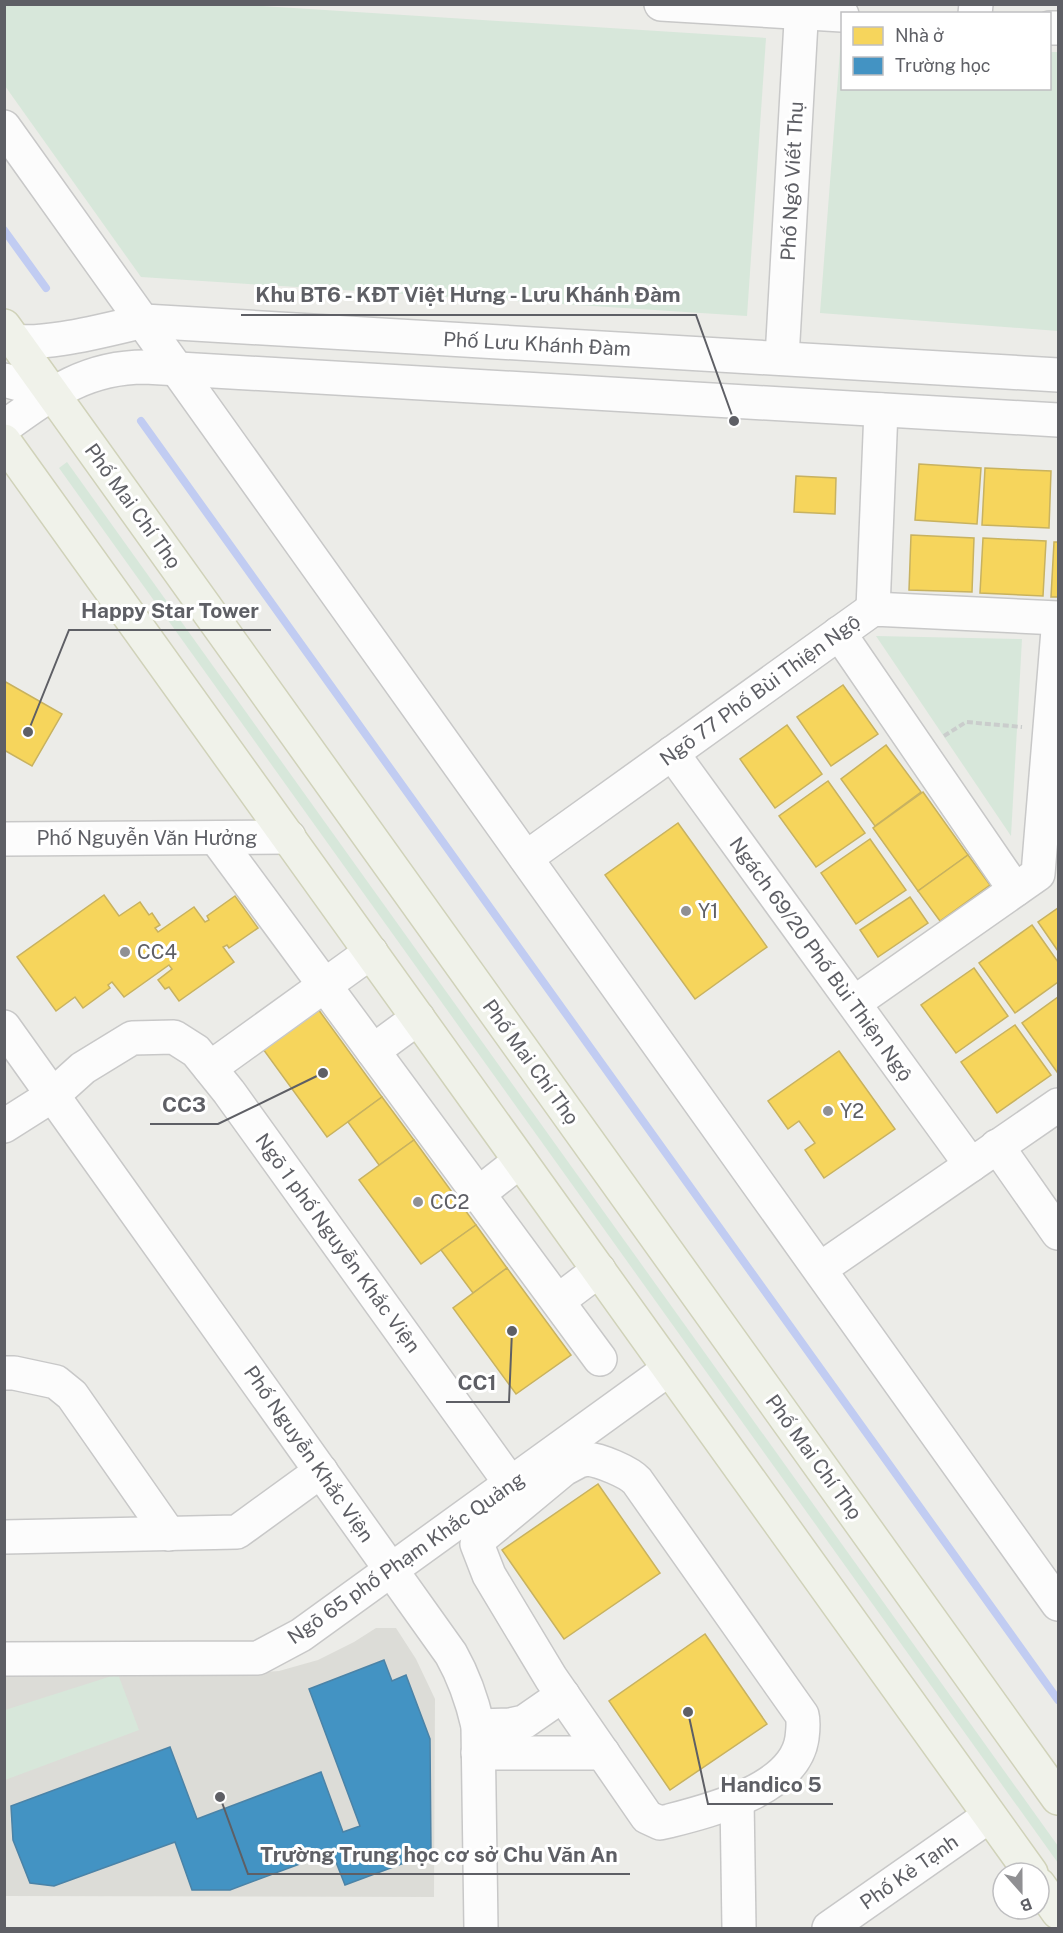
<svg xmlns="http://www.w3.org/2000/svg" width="1063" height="1933" font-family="'Public Sans',sans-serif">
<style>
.education{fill:#dcdcd7}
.green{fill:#d7e7da}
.homes{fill:#f6d55c;stroke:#c8b25f;stroke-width:1.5}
.schools{fill:#4393c3;stroke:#4b83a7;stroke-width:1.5}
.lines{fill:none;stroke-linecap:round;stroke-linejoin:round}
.stream{stroke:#c1ccf2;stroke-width:8}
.minor-casing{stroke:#c8c8c8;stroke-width:36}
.major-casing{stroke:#d0d2b9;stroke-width:36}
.path{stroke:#cacdcc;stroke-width:4;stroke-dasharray:6 3;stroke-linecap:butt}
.minor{stroke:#fcfcfc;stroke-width:33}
.major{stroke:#f0f2ea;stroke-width:33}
.poi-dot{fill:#909093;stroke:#fff;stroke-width:2}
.labels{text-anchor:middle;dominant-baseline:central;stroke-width:6;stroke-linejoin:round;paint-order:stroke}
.street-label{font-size:20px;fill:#5e5f65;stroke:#fff}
.poi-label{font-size:20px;fill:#5e5f65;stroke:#fff;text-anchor:start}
.leader{fill:none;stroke:#5e5f65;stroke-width:2}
.callout-dot{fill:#5e5f65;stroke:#fff;stroke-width:2}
.callout-label{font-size:21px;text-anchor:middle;font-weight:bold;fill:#5e5f65;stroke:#fff;stroke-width:6;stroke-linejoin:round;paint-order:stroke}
</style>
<rect width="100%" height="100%" fill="#ecece8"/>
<path class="education" d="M376,1628H396L416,1659L435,1699L434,1897L5,1896L4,1676L237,1674L279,1671L318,1660L354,1642Z"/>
<g class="green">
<path d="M4,5H248L766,38L747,316L141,277L5,86Z"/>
<path d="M841,38L842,88H1050V52H1058V331L820,313Z"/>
<path d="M67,462L1058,1846V1863L59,468Z"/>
<path d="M876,636L1022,639L1011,836Z"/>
<path d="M118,1674L139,1730L5,1780V1710Z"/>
</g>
<g class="homes">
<path d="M919,464L981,468L977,524L915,520Z"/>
<path d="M985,468L1051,471L1049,528L982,525Z"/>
<path d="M796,476L836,478L835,514L794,512Z"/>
<path d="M911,535L974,538L972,592L909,590Z"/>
<path d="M983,538L1046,541L1043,596L980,593Z"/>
<path d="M1054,542H1058V597H1051Z"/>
<path d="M4,681L62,714L32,766L4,750Z"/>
<path d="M843,685L878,734L831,766L797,717Z"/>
<path d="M787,725L822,774L775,808L740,759Z"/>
<path d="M886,745L921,792L875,826L841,779Z"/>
<path d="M828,781L865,833L816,867L779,816Z"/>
<path d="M923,792L968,855L918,891L873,828Z"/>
<path d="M678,823L767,947L695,999L605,875Z"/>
<path d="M870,839L906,890L856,924L821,873Z"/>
<path d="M968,855L990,885L940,921L918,891Z"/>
<path d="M104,895L119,916L140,902L149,915L152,913L160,925L155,928L158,932L194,907L205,922L209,920L207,916L235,896L258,928L229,948L227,945L223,947L234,962L179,1001L169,987L165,989L158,980L172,969L169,965L124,997L112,982L108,985L110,988L83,1008L75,997L56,1011L17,957Z"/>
<path d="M910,897L928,923L878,957L860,930Z"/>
<path d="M1058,908V951L1038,922Z"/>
<path d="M1032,925L1058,962V982L1015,1013L979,963Z"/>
<path d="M974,968L1008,1016L956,1053L921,1005Z"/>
<path d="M1058,997V1070L1057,1072L1022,1023Z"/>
<path d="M318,1009L382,1097L327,1137L263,1049Z"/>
<path d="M1015,1025L1051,1075L997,1113L961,1062Z"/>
<path d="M839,1051L895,1129L824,1178L805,1150L815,1143L799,1121L788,1129L768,1101Z"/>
<path d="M382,1097L414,1140L379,1165L348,1122Z"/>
<path d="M414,1140L476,1225L421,1264L359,1180Z"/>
<path d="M476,1225L507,1268L473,1293L441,1250Z"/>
<path d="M507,1268L571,1355L516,1394L453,1308Z"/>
<path d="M598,1484L660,1573L564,1639L502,1550Z"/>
<path d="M705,1634L767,1724L670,1790L609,1701Z"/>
</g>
<path class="schools" d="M384,1660L392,1681L406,1675L430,1739L431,1853L345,1885L332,1852L230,1890H192L175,1842L54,1886L30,1883L13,1840L11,1806L170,1747L197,1819L321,1772L343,1832L360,1826L309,1689Z"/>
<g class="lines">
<g class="stream">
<path d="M4,230L46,288"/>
<path d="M141,421L1058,1700"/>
</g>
<defs>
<g id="minor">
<path d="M661,4L842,15"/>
<path d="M975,14L976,4"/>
<path d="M1050,28H1058"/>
<path d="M4,127L1058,1604"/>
<path d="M4,339C37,349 109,329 144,321L1058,375"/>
<path d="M782,358L802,4"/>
<path d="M4,380L52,393"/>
<path d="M4,427C50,394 86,367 145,367L1058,420"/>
<path d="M873,609L881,410"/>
<path d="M839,633L1015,890"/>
<path d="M672,753L971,1165"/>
<path d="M216,838L600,1359"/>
<path d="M4,839L289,837"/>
<path d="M526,858L873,609L1058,618"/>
<path d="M854,1003L1038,874L1058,630"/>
<path d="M4,1027L451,1654C464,1677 472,1700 478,1726L481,1928"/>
<path d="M373,1051L418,1018"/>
<path d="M210,1068L371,952"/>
<path d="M4,1126L53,1095L83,1068L132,1038L174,1037L196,1051L229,1092L511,1484"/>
<path d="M997,1146L1058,1233"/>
<path d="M478,1194L520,1161"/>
<path d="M820,1269L1058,1105"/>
<path d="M558,1301L599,1270"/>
<path d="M4,1373H14L56,1382L72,1395L169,1534"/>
<path d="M587,1459C600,1460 629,1472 637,1481L802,1715C804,1722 803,1730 802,1738C795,1789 712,1810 669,1821L660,1823L647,1817L551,1678L489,1575L477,1544L482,1537L564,1469L579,1461Z"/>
<path d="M4,1537L237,1532L321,1471"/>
<path d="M4,1659L258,1658L301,1635L669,1369"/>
<path d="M478,1726L510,1725L524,1722L563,1695"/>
<path d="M478,1753H603"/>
<path d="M737,1799L739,1928"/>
<path d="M829,1928L989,1816"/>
</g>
<g id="major">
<path d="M4,326L1058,1798"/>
<path d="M4,441L1031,1873"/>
<path d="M1039,1885L1058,1912"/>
</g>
</defs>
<use href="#minor" class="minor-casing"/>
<use href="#major" class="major-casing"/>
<path class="path" d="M944,736L966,722L1022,727"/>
<use href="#minor" class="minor"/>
<use href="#major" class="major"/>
</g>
<g class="poi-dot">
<circle cx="686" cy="911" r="6"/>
<circle cx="125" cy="952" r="6"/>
<circle cx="828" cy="1111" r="6"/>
<circle cx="418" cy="1202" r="6"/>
</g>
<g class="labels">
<g class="street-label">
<text transform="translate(792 181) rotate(-87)">Phố Ngô Viết Thụ</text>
<text transform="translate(537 344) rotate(3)">Phố Lưu Khánh Đàm</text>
<text transform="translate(133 506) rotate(54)">Phố Mai Chí Thọ</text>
<text transform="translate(760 690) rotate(-36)">Ngõ 77 Phố Bùi Thiện Ngộ</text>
<text x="147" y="838">Phố Nguyễn Văn Hưởng</text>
<text transform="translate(821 959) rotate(54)">Ngách 69/20 Phố Bùi Thiện Ngộ</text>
<text transform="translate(531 1062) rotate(54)">Phố Mai Chí Thọ</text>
<text transform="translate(338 1243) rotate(54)">Ngõ 1 phố Nguyễn Khắc Viện</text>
<text transform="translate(309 1454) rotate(55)">Phố Nguyễn Khắc Viện</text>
<text transform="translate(814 1457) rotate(54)">Phố Mai Chí Thọ</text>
<text transform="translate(406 1558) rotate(-35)">Ngõ 65 phố Phạm Khắc Quảng</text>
<text transform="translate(909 1872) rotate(-35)">Phố Kẻ Tạnh</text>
</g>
<g class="poi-label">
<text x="698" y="911">Y1</text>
<text x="137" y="952">CC4</text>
<text x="840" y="1111">Y2</text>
<text x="430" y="1202">CC2</text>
</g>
</g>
<path class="leader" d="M734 421L696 315H241M28 732L69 630H271M323 1073L218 1124H150M512 1331L509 1402H446M688 1712L708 1804H833M220 1797L248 1874H630"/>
<g class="callout-dot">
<circle cx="734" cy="421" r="6"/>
<circle cx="28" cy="732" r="6"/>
<circle cx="323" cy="1073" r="6"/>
<circle cx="512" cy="1331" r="6"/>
<circle cx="688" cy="1712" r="6"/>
<circle cx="220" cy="1797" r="6"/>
</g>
<g class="callout-label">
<text x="468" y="302">Khu BT6 - KĐT Việt Hưng - Lưu Khánh Đàm</text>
<text x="170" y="618">Happy Star Tower</text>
<text x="184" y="1112">CC3</text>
<text x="477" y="1390">CC1</text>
<text x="771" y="1792">Handico 5</text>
<text x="439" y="1862">Trường Trung học cơ sở Chu Văn An</text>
</g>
<rect width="1063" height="1933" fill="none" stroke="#5e5f65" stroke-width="12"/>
<rect x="841" y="12" width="210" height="78" fill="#ffffff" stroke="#bfbfc1" stroke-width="1.5"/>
<rect x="853" y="27" width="30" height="18" fill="#f6d55c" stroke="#bfbfc1" stroke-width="1.5"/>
<text x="895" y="42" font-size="18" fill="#5e5f65">Nhà ở</text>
<rect x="853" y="57" width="30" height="18" fill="#4393c3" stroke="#bfbfc1" stroke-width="1.5"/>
<text x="895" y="72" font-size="18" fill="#5e5f65">Trường học</text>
<g transform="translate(1021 1891) rotate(159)"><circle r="28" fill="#ffffff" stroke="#bfbfc1" stroke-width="1.5"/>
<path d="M0-4.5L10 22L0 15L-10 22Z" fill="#909093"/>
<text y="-9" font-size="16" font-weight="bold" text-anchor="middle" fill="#5e5f65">B</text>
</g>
</svg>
